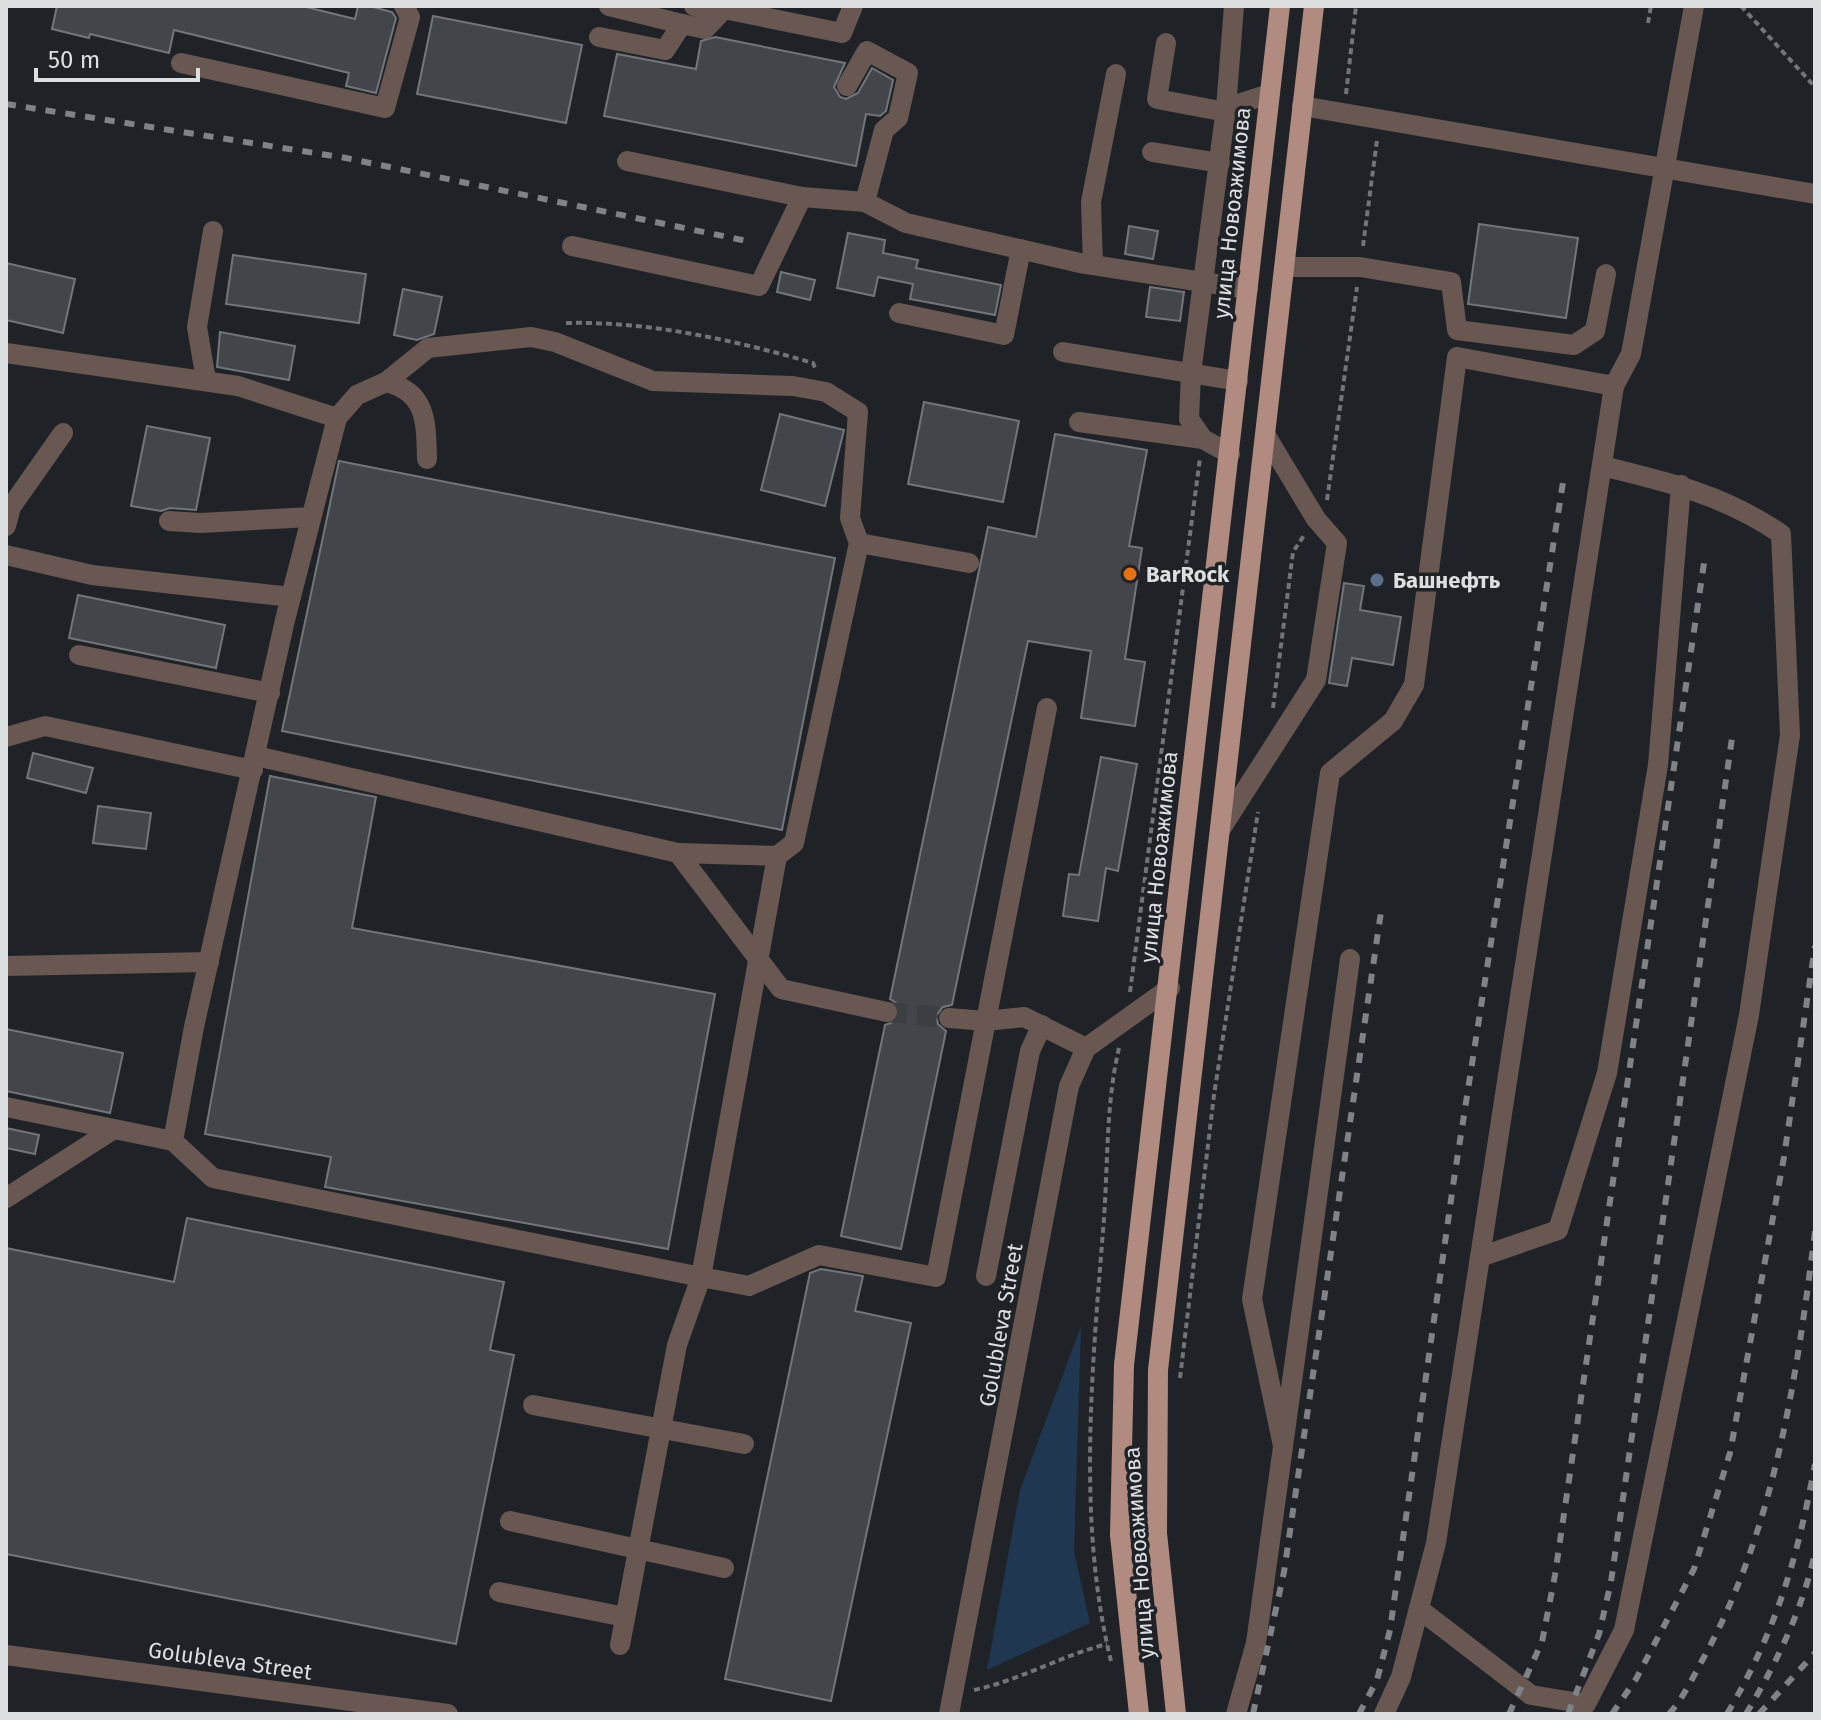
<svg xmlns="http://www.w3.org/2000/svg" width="1821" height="1720" font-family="'Fira Sans',sans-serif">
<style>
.green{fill:#203751}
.building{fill:#42464b;stroke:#71767b;stroke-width:2}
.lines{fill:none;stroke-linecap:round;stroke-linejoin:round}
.minor-tunnel{stroke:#3b3f43;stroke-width:20;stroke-dasharray:20 10;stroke-linecap:butt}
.path{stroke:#717478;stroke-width:4;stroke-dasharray:6 4;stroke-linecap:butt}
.minor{stroke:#695751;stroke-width:20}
.major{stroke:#b18b7f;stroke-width:20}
.rail{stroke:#7f8286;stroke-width:6;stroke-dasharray:10 10;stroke-linecap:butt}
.food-dot{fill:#e8710a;stroke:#1f2327;stroke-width:3}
.service-dot{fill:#5c6f8a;stroke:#1f2327;stroke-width:3}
.labels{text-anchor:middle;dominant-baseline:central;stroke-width:7;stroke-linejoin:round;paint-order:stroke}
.street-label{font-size:22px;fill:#dcdfe2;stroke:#1f2327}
.poi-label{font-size:22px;font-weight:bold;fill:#dcdfe2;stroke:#1f2327;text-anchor:start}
</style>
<rect width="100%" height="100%" fill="#1f2327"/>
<path class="green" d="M1081,1326L1074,1551L1090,1623L987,1670L1020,1490Z"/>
<g class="building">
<path d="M57,6H302L355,19L358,6H369L392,12L396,18L376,93L346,86L349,73L174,30L169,53L90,34L89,38L52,29Z"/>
<path d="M433,16L582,45L566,123L417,94Z"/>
<path d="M715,37L845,63L834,87L840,97L846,99L858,93L872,68L893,80L886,111L880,116L866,114L856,166L604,116L617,54L696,69L701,41Z"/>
<path d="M1479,224L1578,238L1566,318L1468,304Z"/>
<path d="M1129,226L1158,231L1153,259L1125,254Z"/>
<path d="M848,233L885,240L883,253L918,260L916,268L1001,285L995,315L910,299L913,284L878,277L874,296L837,288Z"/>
<path d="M233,255L366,274L359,323L226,304Z"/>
<path d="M6,263L75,279L63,333L6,320Z"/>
<path d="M781,272L815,280L810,300L777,292Z"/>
<path d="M1150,287L1184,292L1180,321L1146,317Z"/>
<path d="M403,289L442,297L434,334L417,340L394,335Z"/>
<path d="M220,332L295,346L289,380L217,367Z"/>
<path d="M924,402L1019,421L1003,502L908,484Z"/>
<path d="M780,414L844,430L825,506L761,490Z"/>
<path d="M147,426L210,438L196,510L170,508L161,511L131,506Z"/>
<path d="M1055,434L1147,450L1129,546L1142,548L1125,659L1145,662L1135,726L1081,718L1091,651L1028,641L952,1005L943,1007L936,1016L938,1024L946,1031L901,1249L841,1236L885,1025L896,1021L900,1014L896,1003L890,999L988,527L1036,537Z"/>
<path d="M339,461L835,558L782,830L282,731Z"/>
<path d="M1344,583L1364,586L1360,610L1401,617L1393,665L1352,658L1347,686L1329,683Z"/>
<path d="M78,595L225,625L216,668L69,638Z"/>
<path d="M33,753L93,768L86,793L27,778Z"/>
<path d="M1101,757L1137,764L1118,871L1106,868L1098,921L1063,916L1069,874L1079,875Z"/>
<path d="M270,776L376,797L352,928L715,994L668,1249L325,1187L331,1157L205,1134Z"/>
<path d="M98,806L151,813L146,849L93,843Z"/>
<path d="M6,1029L123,1053L110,1113L6,1091Z"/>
<path d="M6,1128L39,1135L35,1154L6,1148Z"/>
<path d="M187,1218L504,1282L490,1350L514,1355L456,1644L6,1554V1248L174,1282Z"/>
<path d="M821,1269L863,1276L855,1311L911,1323L831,1701L725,1679L810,1273Z"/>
</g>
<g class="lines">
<path class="minor-tunnel" d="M887,1012L949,1018"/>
<g class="path">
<path d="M1741,6L1815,87"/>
<path d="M1648,23L1651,6"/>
<path d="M1346,94L1356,6"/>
<path d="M1363,246L1377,140"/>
<path d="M566,323C647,321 735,340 813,363L816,370"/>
<path d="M1327,500L1357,287"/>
<path d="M1273,708L1293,552L1305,534"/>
<path d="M1130,992L1200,458"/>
<path d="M1180,1378L1214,1095L1258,812"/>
<path d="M1111,1661C1076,1520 1093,1361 1104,1218C1108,1162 1106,1103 1119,1048"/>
<path d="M974,1690C1021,1680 1060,1656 1107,1644"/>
</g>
<g class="minor">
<path d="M609,6L682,24"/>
<path d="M694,6L719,14"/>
<path d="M599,37L665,50L682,24L705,29L724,9L842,33L853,6"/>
<path d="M1166,43L1157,99L1226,112"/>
<path d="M181,63L385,108L410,17L404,6"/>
<path d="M847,86L867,51L908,73L898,118L884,130L865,202"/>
<path d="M1302,106L1815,194"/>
<path d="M1226,108L1234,6"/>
<path d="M1152,152L1220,163"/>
<path d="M627,161L802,197L865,202L906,223L1080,263L1248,289"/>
<path d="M572,246L759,286L802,197"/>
<path d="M1093,265L1091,202L1116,74"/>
<path d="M1284,267H1360L1451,282L1457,330L1574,345L1595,331L1606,274"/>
<path d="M899,313L1004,335L1021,249"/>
<path d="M1063,352L1238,381"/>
<path d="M6,353L238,386L337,418"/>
<path d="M206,380L197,327L213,231"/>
<path d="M386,382C427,392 426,422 427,459"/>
<path d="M1079,422L1203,439"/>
<path d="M1230,454L1203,439L1189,419L1191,373L1226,108L1269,94"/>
<path d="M169,521L200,523L311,517"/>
<path d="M6,526L11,507L63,433"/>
<path d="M859,543L794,843L777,856L701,1277L213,1178L173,1141L194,1027L285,620L337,418L357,395L386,382L428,348L531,337L555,342L653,381L793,386L826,392L858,412L850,518L859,543L969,563"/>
<path d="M6,555L92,575L291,597"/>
<path d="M79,655L270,693"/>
<path d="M6,737L45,726L253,770"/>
<path d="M256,756L678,853L781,989L887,1012"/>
<path d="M1220,830L1316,680L1337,543L1316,519L1266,436"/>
<path d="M678,853L777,856"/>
<path d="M6,966L209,962"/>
<path d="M949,1018L986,1021L1024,1017L1086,1048"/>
<path d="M6,1107L173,1141"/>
<path d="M6,1198L114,1129"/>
<path d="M1480,1257L1558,1230L1607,1073L1658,765L1681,485"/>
<path d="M986,1276L1030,1051L1042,1025"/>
<path d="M533,1405L744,1444"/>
<path d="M1283,1446L1252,1299L1330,773L1393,721L1414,685L1457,357L1614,386L1631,354L1694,6"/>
<path d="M510,1521L724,1568"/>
<path d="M499,1592L625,1617"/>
<path d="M1419,1609L1531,1695L1586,1704L1624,1630L1749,1015L1790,735L1781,534C1724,495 1668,482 1602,466"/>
<path d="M620,1645L677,1345L701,1277L749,1286L819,1255L936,1277L1047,708"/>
<path d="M6,1655L448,1714"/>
<path d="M949,1714L1069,1086L1086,1048L1170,988"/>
<path d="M1236,1714L1256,1643L1350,959"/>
<path d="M1384,1714L1401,1677L1436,1543L1614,386"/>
</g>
<g class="major">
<path d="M1139,1714L1120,1535L1124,1365L1280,6"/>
<path d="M1176,1714L1157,1533L1158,1370L1314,6"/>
</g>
<g class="rail">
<path d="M6,104L346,158L747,241"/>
<path d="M1253,1714L1284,1572L1381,912"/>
<path d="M1359,1714L1377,1680L1390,1630L1454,1179L1564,476"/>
<path d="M1509,1714L1542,1642L1555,1575L1704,563"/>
<path d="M1568,1714L1599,1634L1611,1582L1733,731"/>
<path d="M1612,1714L1636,1679L1694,1569L1730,1453L1784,1157L1815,946"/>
<path d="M1669,1714C1684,1697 1693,1677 1704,1657C1775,1528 1797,1376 1815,1231"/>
<path d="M1727,1714C1777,1629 1797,1560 1815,1464"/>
<path d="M1746,1714C1776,1664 1803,1609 1815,1552"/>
<path d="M1759,1714L1815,1653"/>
</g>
</g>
<circle class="food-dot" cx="1130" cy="574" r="8"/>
<circle class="service-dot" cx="1377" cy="580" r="8"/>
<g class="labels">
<g class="street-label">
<text transform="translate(1232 213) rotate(-84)">улица Новоажимова</text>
<text transform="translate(1159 857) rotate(-84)">улица Новоажимова</text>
<text transform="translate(1001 1325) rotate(-80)">Golubleva Street</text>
<text transform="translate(1139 1553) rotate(-94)">улица Новоажимова</text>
<text transform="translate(230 1661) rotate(8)">Golubleva Street</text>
</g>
<g class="poi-label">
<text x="1146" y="574">BarRock</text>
<text x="1393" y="580">Башнефть</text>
</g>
</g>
<rect width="1821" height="1720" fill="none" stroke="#dcdfe2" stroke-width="16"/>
<path d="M36 68v12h162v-12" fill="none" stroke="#dcdfe2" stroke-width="4"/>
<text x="48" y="68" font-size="24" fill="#dcdfe2" stroke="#1f2327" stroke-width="6" paint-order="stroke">50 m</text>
</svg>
